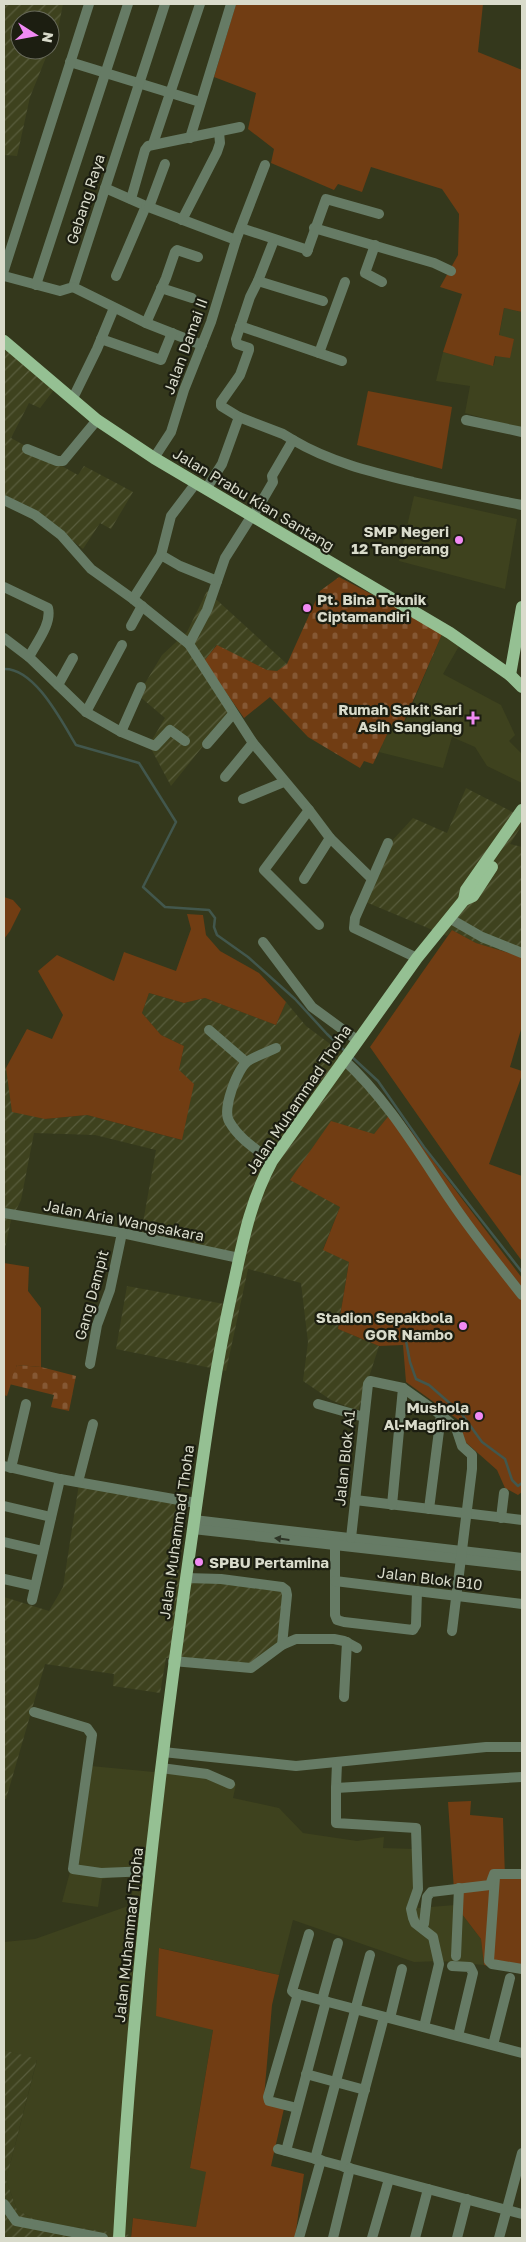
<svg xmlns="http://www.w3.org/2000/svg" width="526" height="2242" font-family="'Golos Text',sans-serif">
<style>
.built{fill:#3e421e}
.industrial{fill:url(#industrial-furrows)}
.green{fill:#713d13}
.cemetery{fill:url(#cemetery-stones)}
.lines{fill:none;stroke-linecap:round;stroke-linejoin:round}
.stream{stroke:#42574d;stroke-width:2.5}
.minor{stroke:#667b65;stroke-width:10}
.major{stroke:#95c093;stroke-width:12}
.oneway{fill:#2e3526}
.poi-dot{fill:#f18af4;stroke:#1c1e11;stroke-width:2}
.labels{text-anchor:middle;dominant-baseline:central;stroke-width:4.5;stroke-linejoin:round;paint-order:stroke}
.street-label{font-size:15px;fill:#d9dbcb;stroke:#1c1e11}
.poi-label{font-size:15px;font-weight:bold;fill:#d9dbcb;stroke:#1c1e11;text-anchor:end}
</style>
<defs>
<pattern id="industrial-furrows" width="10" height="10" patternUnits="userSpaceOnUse" patternTransform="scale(1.25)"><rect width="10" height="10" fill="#3e421e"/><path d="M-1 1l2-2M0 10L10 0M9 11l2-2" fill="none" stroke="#595d3d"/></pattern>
<pattern id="cemetery-stones" width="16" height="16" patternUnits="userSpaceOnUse" patternTransform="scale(1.25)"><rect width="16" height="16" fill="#713d13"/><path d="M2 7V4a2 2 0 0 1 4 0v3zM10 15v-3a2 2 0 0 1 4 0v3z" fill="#855834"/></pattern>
</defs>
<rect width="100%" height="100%" fill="#34381c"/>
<g class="built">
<path d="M504,308L522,312V429L465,413L470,386L436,381L443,352L494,365Z"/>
<path d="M414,496L517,519L505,589L399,561Z"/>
<path d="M443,632L462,641L443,674L501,705L515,735L509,741L522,754V783L487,766L475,747L452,737L443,768L379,752L393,721L403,726Z"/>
<path d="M156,1765L210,1772L236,1784L233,1798L279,1808L303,1833L357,1841L384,1837L383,1848L415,1849V1891L418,1908L455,1905L481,1939L484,1965L440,1961L414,1962L293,1920L279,1975L160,1948L213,2030L190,2167L207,2172L196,2227L133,2218L131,2235L40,2222L17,2210L6,2180L37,2060L4,2050V1942L35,1939L131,1905L134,1873L102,1879L98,1907L62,1902L74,1857L91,1766L154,1772Z"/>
</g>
<g class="industrial">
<path d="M4,4H63L58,29L50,47V20H20V50H49L30,97L17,156L5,155L4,162Z"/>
<path d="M4,334L60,382L40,408L29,403L11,438L78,475L84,466L133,492L111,529L100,523L83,549L37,512L4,495Z"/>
<path d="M207,591L287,664L277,671L267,670L216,645L205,661L235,706L171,786L149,745L165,718L138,695L162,655L187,632Z"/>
<path d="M466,788L522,817V825L510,844L522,847V957L476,943L452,930L447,936L361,900L389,844L413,818L447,833Z"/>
<path d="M149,993L184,1003L205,998L276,1025L286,1002L306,1026L349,1058L394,1109L374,1134L340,1207L323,1249L349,1261L338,1329L379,1346L358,1411L331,1400L303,1381L308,1342L301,1283L248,1269L226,1371L116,1349L127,1286L224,1304L234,1260L140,1239L156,1150L95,1135L34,1133L21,1200L11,1220L4,1253V1059L6,1068L45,1119L87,1115L181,1140L179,1070L184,1046L161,1035L142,1013Z"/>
<path d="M79,1484L188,1506L178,1573L288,1586L283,1643L250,1663L166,1658L160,1693L113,1686L114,1674L45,1664L6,1799H4V1597L49,1611L63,1587Z"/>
<path d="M4,2050L37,2059L6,2180L17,2210L40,2222L131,2235V2238H4Z"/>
</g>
<g class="green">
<path d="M236,4H483L478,52L522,70V312L504,308L499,335L514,339L510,358L495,356L493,366L443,352L462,294L440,287L458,255L459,214L442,189L371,167L362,192L338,184L334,190L271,163L274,149L248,129L256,93L214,77Z"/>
<path d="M368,391L452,407L442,469L357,445Z"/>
<path d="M4,897L13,900L21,909L10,931L4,939Z"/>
<path d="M187,914L203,915L206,935L220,951L259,973L286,1002L276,1025L205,998L184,1003L149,993L142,1013L161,1035L184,1046L179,1070L194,1084L182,1140L87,1115L45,1119L12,1112L6,1068L27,1029L52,1039L63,1015L38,971L57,955L114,981L124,952L176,971L191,929Z"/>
<path d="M452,930L476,943L522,957V1026L510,1067L522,1071V1075L489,1164L522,1176V1261L470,1190L370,1047Z"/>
<path d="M394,1109L522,1278V1492L518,1495L505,1488L497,1470L462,1439L460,1421L406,1382L403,1345L379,1346L338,1329L349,1262L323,1250L340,1207L290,1180L331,1121L374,1134Z"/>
<path d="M4,1263L29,1267L28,1291L41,1308V1367L17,1365L7,1396L4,1395Z"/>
<path d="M471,1801L470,1815L503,1818L505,1877L522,1879V1974L484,1965L481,1939L455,1905L448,1802Z"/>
<path d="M159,1948L279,1975L272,2005L264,2098L285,2104L271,2166L304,2174L295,2238H131L133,2218L196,2227L206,2172L190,2168L213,2030L156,2016Z"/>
</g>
<g class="cemetery">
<path d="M339,577L443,632L402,726L393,722L373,764L364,761L360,768L308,737L270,697L244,718L204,661L217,645L267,670L277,671L287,664L320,591Z"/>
<path d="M17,1365L41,1367L76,1376L69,1411L51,1407L54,1395L9,1384Z"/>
</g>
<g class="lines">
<g class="stream">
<path d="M4,669C35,668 62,722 76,745L139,763L176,822L143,887L165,907L209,910L215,918L214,927L217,935L248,957L295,999L327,1034L346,1052"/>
<path d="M352,1057L378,1081L424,1147L522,1272"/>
<path d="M406,1341L410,1362L416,1379L429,1385L461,1413L482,1442L505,1459L512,1480L518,1486L522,1483"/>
</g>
<g class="minor">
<path d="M70,62L200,102"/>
<path d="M190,138L231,4"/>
<path d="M153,144L200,4"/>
<path d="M105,188L146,206L116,276"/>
<path d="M131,199L145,150L148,146L240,127"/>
<path d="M146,206L236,240"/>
<path d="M149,207L165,164"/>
<path d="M182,220L217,152L220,143L219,132"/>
<path d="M241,228L308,250"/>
<path d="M314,228L434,263L451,271"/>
<path d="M274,240L258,281L250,297L236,339L237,344L249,348V350L240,375L221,402V406L239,417L283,434L293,440"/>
<path d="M375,245L365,273L382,282"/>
<path d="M307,252L326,199L379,214"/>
<path d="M4,270L89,4"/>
<path d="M4,276L60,291L73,287L165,4"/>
<path d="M258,281L323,301"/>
<path d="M36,285L128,4"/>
<path d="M73,287L146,323L202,345"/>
<path d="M161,288L192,298"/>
<path d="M146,323L166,278L175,252L177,250L198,257"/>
<path d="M240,326L319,353L345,282"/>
<path d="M101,339L161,360L172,333"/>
<path d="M319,353L342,361"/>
<path d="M73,398L97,349L114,308"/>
<path d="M466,420L522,432"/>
<path d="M27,449L57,461H63L97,420"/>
<path d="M154,458L171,432L184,390L211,322L236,240L265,165"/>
<path d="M206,489L222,464L239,417"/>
<path d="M4,500L35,515L61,535L91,569L133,599L189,644L253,743L309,810L330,838L371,878"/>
<path d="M252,518L273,482L272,476L293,440C330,462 372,472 413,482C449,490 486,498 522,505"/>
<path d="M161,555L180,566L217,581"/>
<path d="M4,587L48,608C52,624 36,643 29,657"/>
<path d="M133,599L161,555L171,516L196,483"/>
<path d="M131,626L142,606"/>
<path d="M4,638L29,657L86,712L121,732L155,746L170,730L185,741"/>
<path d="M189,644L207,610L225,558L251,517"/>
<path d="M58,685L73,658"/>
<path d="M86,712L122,645"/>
<path d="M121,732L141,687"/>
<path d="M207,744L233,714"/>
<path d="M225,777L253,743"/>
<path d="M243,799L284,782"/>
<path d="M309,810L264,870L319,925"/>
<path d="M388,843L355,918L354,928L417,958"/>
<path d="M304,879L330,838"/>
<path d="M449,918L482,937L522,953"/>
<path d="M263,942L312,1007L357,1040"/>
<path d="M209,1030L246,1062"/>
<path d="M343,1059C388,1100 418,1152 451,1201C473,1234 498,1264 522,1295"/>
<path d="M272,1161C256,1149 239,1139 229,1121C222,1109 237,1069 248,1061C256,1056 267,1052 276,1048"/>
<path d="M4,1213L122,1233L239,1258"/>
<path d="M90,1364L97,1325L110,1290L122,1233"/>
<path d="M318,1404L364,1417"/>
<path d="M4,1466L60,1479L196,1503"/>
<path d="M11,1468L26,1404"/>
<path d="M78,1482L93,1424"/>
<path d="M355,1500L522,1520"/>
<path d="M392,1505L403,1388"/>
<path d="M4,1506L51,1517"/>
<path d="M429,1509L441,1415"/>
<path d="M501,1518L504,1493"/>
<path d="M194,1520L522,1558"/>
<path d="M193,1529L522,1566"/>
<path d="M351,1538L368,1384L370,1381L403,1388L441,1415L456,1428L462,1446L472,1455V1469L452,1631"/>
<path d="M335,1540V1615L337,1620L344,1622L413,1630L416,1625L417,1591"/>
<path d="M4,1542L43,1551"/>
<path d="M186,1578L221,1579L282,1587L286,1590L287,1595L282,1645"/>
<path d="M4,1579L35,1586"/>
<path d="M335,1581L522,1604"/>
<path d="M32,1600L60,1479"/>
<path d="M173,1661L251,1668L282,1645L296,1639H334L344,1641L357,1648"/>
<path d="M344,1697L347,1642"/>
<path d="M34,1712L87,1728L92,1735L73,1869L101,1873L150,1871"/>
<path d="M163,1752L296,1766L486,1747H522"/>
<path d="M337,1763L336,1788L522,1777"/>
<path d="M161,1768L207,1774L230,1784"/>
<path d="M336,1788V1823L416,1828L418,1889L411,1909L413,1918L415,1923L433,1937L439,1964L424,2027"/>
<path d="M495,1877L489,1961L492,1964L522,1969"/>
<path d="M424,1924L427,1897L431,1892L490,1885L494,1874H522"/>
<path d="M309,1934L292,1991L294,1993L522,2053"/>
<path d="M456,1956L459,1888"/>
<path d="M452,1966L470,1967L473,1973L458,2036"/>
<path d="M322,2000L338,1943"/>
<path d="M390,2018L402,1969"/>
<path d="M493,2045L510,1978"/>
<path d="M306,2074L365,2090"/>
<path d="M297,2108L269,2101L268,2097L298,1994"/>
<path d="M278,2149L522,2214"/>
<path d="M286,2151L326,2001"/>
<path d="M315,2159L370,1955"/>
<path d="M344,2167L384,2017"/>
<path d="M4,2204L16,2221L103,2238"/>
<path d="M299,2238L321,2160"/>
<path d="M333,2238L350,2168"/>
<path d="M372,2238L389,2179"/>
<path d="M415,2238L428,2189"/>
<path d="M457,2238L467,2199"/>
<path d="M499,2238L522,2153"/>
</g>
<g class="major">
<path d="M4,341L97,420L154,458L450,633L510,675L522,687"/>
<path d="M510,675L522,607"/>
<path d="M464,900L473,896L492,867"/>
<path d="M119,2238C132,2001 159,1764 193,1529C204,1451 214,1373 231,1296C242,1247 248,1206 272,1161L417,958L464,900L466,890L522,810"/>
</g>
</g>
<defs><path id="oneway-solid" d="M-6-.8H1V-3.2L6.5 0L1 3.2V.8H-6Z" transform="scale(1.25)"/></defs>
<use class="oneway" href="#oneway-solid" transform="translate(282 1539) rotate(-173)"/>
<g class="poi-dot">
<circle cx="459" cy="540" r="5"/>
<circle cx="307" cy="608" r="5"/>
<path d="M470.5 710.5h5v5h5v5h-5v5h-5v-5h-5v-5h5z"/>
<circle cx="463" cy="1326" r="5"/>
<circle cx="479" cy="1416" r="5"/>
<circle cx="199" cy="1562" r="5"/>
</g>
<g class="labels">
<g class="street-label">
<text transform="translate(85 199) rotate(-72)">Gebang Raya</text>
<text transform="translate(185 346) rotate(-70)">Jalan Damai II</text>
<text transform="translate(254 499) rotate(31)">Jalan Prabu Kian Santang</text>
<text transform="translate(298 1099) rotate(-56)">Jalan Muhammad Thoha</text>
<text transform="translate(124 1220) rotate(11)">Jalan Aria Wangsakara</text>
<text transform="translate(91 1295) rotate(-75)">Gang Dampit</text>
<text transform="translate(344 1458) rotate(-84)">Jalan Blok A1</text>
<text transform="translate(176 1532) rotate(-82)">Jalan Muhammad Thoha</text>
<text transform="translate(430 1578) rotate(7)">Jalan Blok B10</text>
<text transform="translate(128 1935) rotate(-84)">Jalan Muhammad Thoha</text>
</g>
<g class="poi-label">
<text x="449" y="531">SMP Negeri<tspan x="449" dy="17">12 Tangerang</tspan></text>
<text x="317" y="599" text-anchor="start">Pt. Bina Teknik<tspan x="317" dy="17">Ciptamandiri</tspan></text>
<text x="462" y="709">Rumah Sakit Sari<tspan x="462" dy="17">Asih Sangiang</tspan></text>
<text x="453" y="1317">Stadion Sepakbola<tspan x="453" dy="17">GOR Nambo</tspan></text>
<text x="469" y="1407">Mushola<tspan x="469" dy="17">Al-Magfiroh</tspan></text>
<text x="209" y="1562" text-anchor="start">SPBU Pertamina</text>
</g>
</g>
<rect width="526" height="2242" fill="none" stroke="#d9dbcb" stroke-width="10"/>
<g transform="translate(35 35) rotate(101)"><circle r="24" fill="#1c1e11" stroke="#686a5b"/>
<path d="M0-4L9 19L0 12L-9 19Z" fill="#f18af4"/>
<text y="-8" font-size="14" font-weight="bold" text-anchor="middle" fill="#d9dbcb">N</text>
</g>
</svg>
